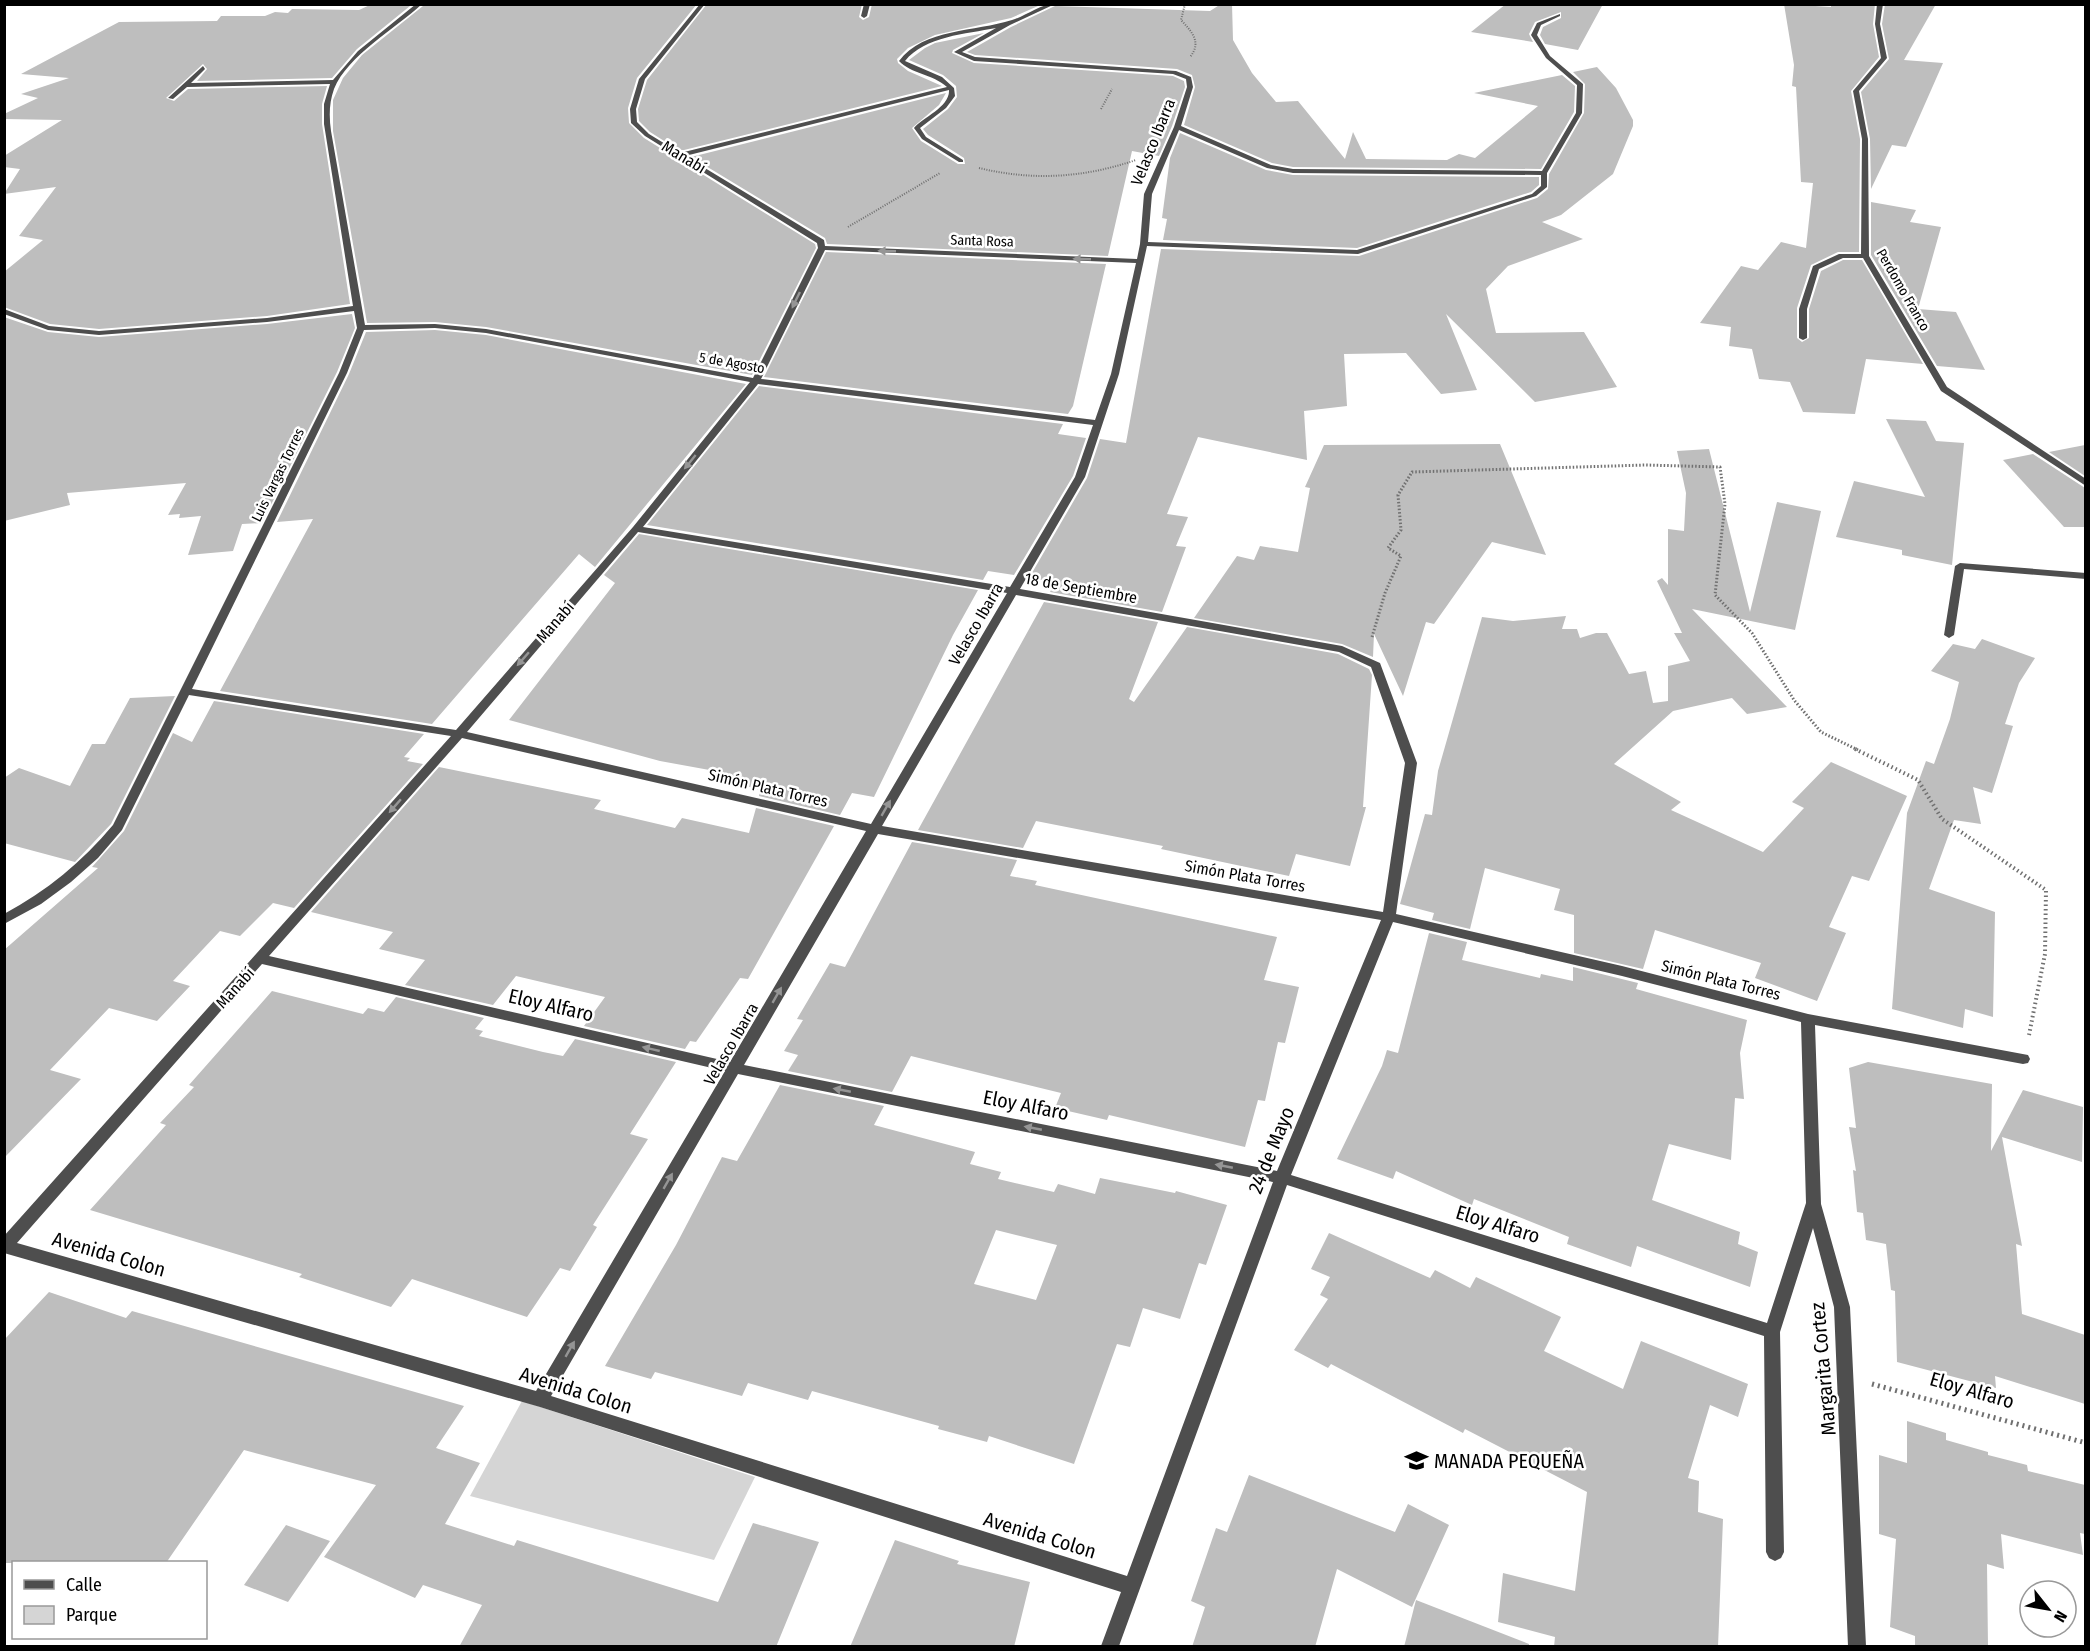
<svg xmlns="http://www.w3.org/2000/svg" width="2090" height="1651" font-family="'Fira Sans Condensed',sans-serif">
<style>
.green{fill:#d5d5d5}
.building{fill:#bebebe;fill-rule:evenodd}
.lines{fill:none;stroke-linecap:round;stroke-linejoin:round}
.path-far3{stroke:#707070;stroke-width:2;stroke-dasharray:1 1.5;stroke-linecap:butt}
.path-far2{stroke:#707070;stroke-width:3;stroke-dasharray:1.5 2;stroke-linecap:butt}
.path-far1{stroke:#707070;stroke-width:4;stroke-dasharray:1.5 3;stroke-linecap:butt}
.path{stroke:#707070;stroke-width:5;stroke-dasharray:2 4;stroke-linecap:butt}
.lane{fill:#4e4e4e;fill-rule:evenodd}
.street{fill:#4e4e4e;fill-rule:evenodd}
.oneway{fill:#959595}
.labels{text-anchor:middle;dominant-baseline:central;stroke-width:5;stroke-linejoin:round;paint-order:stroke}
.far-street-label{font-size:14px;fill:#000;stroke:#fff}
.street-label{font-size:16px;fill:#000;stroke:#fff}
.near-street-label{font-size:20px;fill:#000;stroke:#fff}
.near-poi-label{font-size:20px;fill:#000;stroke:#fff;text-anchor:start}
</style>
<rect width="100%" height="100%" fill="#fff"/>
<path class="green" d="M522,1401L755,1477L714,1560L470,1496Z"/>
<g class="building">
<path d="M372,4L410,6L357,49L332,78L197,81L207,69L203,64L166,98L174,101L188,89L327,86L322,104V124L350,304L267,316L99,329L50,324L4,307V272L43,240L19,236L56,187L4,194L20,169L4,167V156L62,120L4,119V114L38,98L21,94L69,78L21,74L119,22L217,21L221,16H265L275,12L288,13L292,9L359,10Z"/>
<path d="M430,4H697L637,78L628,108L629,123L644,138L815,244L816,248L752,375L486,327L435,322L367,323L333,131V100L343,78L362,55L423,6Z"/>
<path d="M707,4H862L859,17L863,20L869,17L872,4L1038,6L1011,18L935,35L908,48L897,59L898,63L908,71L942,86L680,151L650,132L639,121L638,109L647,80Z"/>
<path d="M1221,4H1232L1233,40L1252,73L1276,102L1298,101L1345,159L1353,132L1366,159L1447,160L1459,154L1475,158L1538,106L1474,93L1562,75L1575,86L1574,112L1541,169L1293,167L1272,163L1184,125L1195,87L1192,75L1177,69L975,55L967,52L1011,27L1055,6L1210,11Z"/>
<path d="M1506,4H1603L1578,50L1545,44L1540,35L1543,27L1561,18V12L1535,22L1529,34L1533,42L1471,32Z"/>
<path d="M1784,4L1831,7V4H1875L1873,24L1879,57L1851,91L1860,139L1859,252H1838L1811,265L1797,308V338L1802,342L1809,338V309L1821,271L1843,260H1862L1923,364L1866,359L1855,414L1803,412L1790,382L1759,379L1752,349L1729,346L1731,327L1700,323L1741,266L1758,270L1781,242L1806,248L1813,183L1801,182L1796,87L1792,86L1794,65Z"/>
<path d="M1885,4H1936L1904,60L1943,63L1906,147L1892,145L1871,189L1870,139L1861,92L1889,59L1882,24Z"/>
<path d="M984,33L953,50L952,53L974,63L1173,76L1184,81L1185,87L1172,126L1159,156L1132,151L1108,256L827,244L825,238L691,157L946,93L939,105L912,128L921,141L958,164H965L964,158L928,135L923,129L948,109L957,97L956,86L943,75L909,60L925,48L935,43Z"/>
<path d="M1597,67L1616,88L1633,120V126L1613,174L1561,215L1542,222L1583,239L1508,266L1486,289L1496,333L1584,332L1617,387L1535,402L1446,314L1477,390L1441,394L1406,353L1344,354L1347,406L1304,411L1307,460L1198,437L1167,514L1188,517L1176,546L1186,547L1162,612L1050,592L1055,582L1029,578L1087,478L1100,439L1126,443L1161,249L1359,256L1537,198L1548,189L1549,174L1584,113L1585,84L1573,72Z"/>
<path d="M1180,133L1266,170L1293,175L1539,177V185L1531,192L1357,248L1163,240L1167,219L1162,218L1170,158Z"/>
<path d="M1871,202L1916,210L1910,222L1941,227L1918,309L1956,312L1985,370L1937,366L1871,255Z"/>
<path d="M826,252L1106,264L1073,406L1068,414L764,377Z"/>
<path d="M352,314L355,328L337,372L262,523L242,524L233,551L188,555L201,516L179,518L180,514L168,515L186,483L67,493L70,505L4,521V317L48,332L99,337L267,324Z"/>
<path d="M435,330L486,335L746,384L595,567L579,554L432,724L220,691L313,519L277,522L349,374L366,332Z"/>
<path d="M759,386L1063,424L1058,434L1086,438L1073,476L1014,575L988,571L983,580L647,525Z"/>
<path d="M1886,419L1926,421L1936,441L1964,443L1952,565L1902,555V550L1836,537L1854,481L1925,497Z"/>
<path d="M1500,444L1546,555L1492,542L1434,624L1426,622L1403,696L1374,634L1373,657L1342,644L1194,618L1237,556L1254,560L1260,546L1298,552L1310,488L1305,487L1324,445Z"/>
<path d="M2085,445V476L2049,452Z"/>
<path d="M1709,449L1750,612L1777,502L1821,511L1795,630L1692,609L1787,707L1747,714L1732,698L1673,711L1614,764L1681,802L1671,810L1763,852L1804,808L1792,802L1831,762L1907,796L1869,881L1852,876L1829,927L1846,933L1817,1001L1755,978L1761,963L1655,930L1643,969L1574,953V915L1554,910L1560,889L1485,868L1470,929L1432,920L1434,913L1400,904L1425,814L1432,815L1438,771L1482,617L1513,621L1566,616L1562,629H1577L1580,638L1596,633H1607L1629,674L1646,671L1653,703L1668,701V666L1690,661L1674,633H1682L1657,581L1662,578L1668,585V529L1684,531L1686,493L1677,451Z"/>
<path d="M2033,454L2085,488V527H2064L2003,460Z"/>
<path d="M639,534L978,590L953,635L874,797L852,793L840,815L759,796L760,790L711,776L715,771L660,761L509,720L615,583L604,575Z"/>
<path d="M1044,602L1158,622L1129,699L1134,702L1187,627L1338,654L1369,669L1372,675L1363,807H1366L1350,866L1296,854L1289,876L1161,849L1163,846L1036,821L1023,848L918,830Z"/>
<path d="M1982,639L2035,658L2019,683L2005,724L2013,726L1992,793L1973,787L1981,824L1954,820L1929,889L1995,912L1993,1017L1965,1009L1963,1028L1892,1009L1907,813L1926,761L1934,764L1950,719L1959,682L1931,671L1953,644L1975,649Z"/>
<path d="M175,696L111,824L75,862L4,843V778L19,768L70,786L92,744H105L130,698Z"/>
<path d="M214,701L424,734L404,757L410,758L407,761L423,764L294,908L273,903L240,936L220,931L173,981L190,986L157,1021L109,1008L50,1070L81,1079L4,1158V950L98,868L92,867L124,831L173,733L192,742Z"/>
<path d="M439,767L601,800L594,809L675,828L682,818L749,833L756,808L834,826L748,979L740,978L696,1042L690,1041L685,1049L584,1026L605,997L516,976L493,1005L405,985L425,960L379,949L393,932L311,912Z"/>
<path d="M912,842L1017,860L1010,876L1037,881L1035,885L1277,937L1264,980L1299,987L1285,1043L1278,1042L1265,1101L1258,1100L1245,1147L1109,1115L1107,1120L1055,1108L1061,1093L911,1056L892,1092L788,1071L798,1055L784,1051L803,1020L797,1019L830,963L845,967Z"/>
<path d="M1429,933L1467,942L1462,960L1540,978L1541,974L1573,981V967L1638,983L1636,989L1747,1020L1740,1053L1744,1099L1735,1098L1731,1160L1669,1144L1652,1200L1740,1232L1738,1244L1758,1252L1750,1287L1637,1246L1631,1267L1567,1244L1569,1237L1474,1199L1472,1205L1396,1171L1393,1179L1337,1159L1382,1066L1387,1050L1398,1053Z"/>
<path d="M272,991L363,1014L368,1008L384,1012L396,997L484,1018L475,1029L483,1031L479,1036L543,1052L563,1056L575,1039L676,1062L630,1134L648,1139L593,1225L597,1227L570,1271L560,1268L527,1317L412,1279L391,1307L299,1277L302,1274L90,1210L166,1125L160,1123L194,1087L189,1085Z"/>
<path d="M1868,1062L1992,1084L1991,1151L2023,1090L2083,1107L2082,1162L2002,1137L2022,1246L2016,1244L2022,1314L2085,1335V1404L1995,1376L1996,1388L1897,1362L1895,1291L1891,1290L1886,1244L1866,1240L1863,1213L1857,1212L1853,1170L1856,1171L1849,1127L1856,1128L1849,1068Z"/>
<path d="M780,1085L884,1106L874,1125L975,1152L970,1164L1001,1172L998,1179L1054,1192L1058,1184L1095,1194L1100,1178L1175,1193L1176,1191L1227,1205L1206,1265L1199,1263L1180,1319L1143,1308L1130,1347L1117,1344L1074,1464L989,1436L987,1442L938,1429L939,1426L812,1391L808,1400L748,1383L742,1396L655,1372L651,1379L605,1366L676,1245L722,1157L737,1161ZM996,1230L1057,1245L1036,1300L974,1284Z"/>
<path d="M1329,1233L1430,1278L1435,1270L1470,1288L1476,1277L1561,1317L1544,1351L1623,1389L1641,1341L1748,1384L1738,1417L1710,1405L1688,1478L1699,1481L1698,1512L1723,1519L1718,1647H1554L1555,1637L1498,1622L1503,1573L1575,1591L1587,1492L1465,1429L1463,1433L1331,1364L1328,1368L1294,1350L1328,1299L1320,1295L1330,1277L1311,1269Z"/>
<path d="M49,1292L126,1318L132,1311L464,1406L436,1448L480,1463L445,1524L514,1546L517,1540L718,1602L753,1523L819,1542L776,1647H459L482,1605L423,1585L415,1598L324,1557L376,1485L244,1450L166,1563H4V1340Z"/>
<path d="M1907,1421L1946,1433V1440L1988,1452V1455L2027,1465L2028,1471L2085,1485V1534L2080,1533L2083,1555L2001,1534L2004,1569L1987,1564L1988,1647H1915V1636L1890,1627L1896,1539L1879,1534V1455L1907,1463Z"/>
<path d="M1249,1475L1395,1532L1408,1504L1449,1525L1412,1607L1337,1569L1315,1647H1192L1205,1607L1191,1601L1216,1528L1227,1532Z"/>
<path d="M286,1525L330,1541L288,1602L244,1585Z"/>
<path d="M895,1540L959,1561L957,1564L1030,1582L1014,1647H850Z"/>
<path d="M1416,1600L1529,1644V1647H1404Z"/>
</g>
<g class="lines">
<g class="path-far3">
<path d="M1185,4L1181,20C1192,32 1202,42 1190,57"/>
<path d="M1101,109L1112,89"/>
<path d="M979,168C1033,181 1083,178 1136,160"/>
<path d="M848,227L940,173"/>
</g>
<path class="path-far2" d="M1372,637L1385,593L1401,556L1388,548L1401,530L1398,495L1412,472L1646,465L1720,467L1725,504L1715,595L1752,633L1794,700L1821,732L1858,750"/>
<path class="path-far1" d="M1855,749L1918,780L1942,819L2046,890L2045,954L2029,1035"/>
<path class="path" d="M1872,1384L2086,1443"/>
<path class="lane" d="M1960,563L2086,573V579L1964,569L1954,635L1949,638L1944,635L1955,566Z"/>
<g class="street">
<path d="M416,4H422C395,29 348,55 334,89C329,103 329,117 331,131L365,325L435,324L486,329L753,378L818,248L817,243L645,136L631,123L630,109L639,79L700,4H705L645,79L636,109L637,122L649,134L680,153L947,87C933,74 911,74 899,61C924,28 975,32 1012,20C1026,16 1040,4 1055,4L1010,25L962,52L975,57L1176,71L1191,77L1193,87L1181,126L1271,165L1293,169L1542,171L1576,113L1577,85L1546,58L1531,35L1537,23L1560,14V16L1541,25L1537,35L1550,56L1583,84L1582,113L1547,173V187L1536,196L1358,254L1147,246L1119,374L1085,477L1020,589L1342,646L1380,663L1417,763L1396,914L1622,966L1808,1014L2028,1055L2030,1059L2028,1063L2023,1064L1815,1025L1821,1204L1850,1307L1866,1646H1848L1834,1307L1813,1228L1780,1332L1784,1552L1781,1558L1775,1561L1769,1558L1766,1552L1764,1336L1287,1185L1119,1646H1101L1121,1592L540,1407L4,1253V1236L451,736L189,695L122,830L98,858L71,882L41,904L4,924V914C47,891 82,862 113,825L339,373L357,328L354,311L267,322L99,335L48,330L4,314V309L49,326L99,331L267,318L353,306L324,124V104L330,84L187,87L173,99L168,98L203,66L205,69L191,83L333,80L358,51ZM996,28L954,52L974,61L1173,74L1186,79L1187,87L1174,127L1144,194L1140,244L1137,259L825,246L824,240L685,156L949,90C950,107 923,117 914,128L922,139L959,162H963V160L926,137L920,128L946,108L955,96L954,88L942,77L905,61C925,36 966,34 996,28ZM1179,130L1267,168L1293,173L1541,175V186L1532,194L1357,250L1148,242L1152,194ZM825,250L1136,263L1111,374L1095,420L761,379ZM435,328L486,333L750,382L633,527L456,730L192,689L347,373L364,330ZM758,384L1093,425L1075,477L1010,587L643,527ZM638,532L1007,593L871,824L467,732ZM1016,595L1339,652L1371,667L1405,763L1383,912L882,826ZM462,738L866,831L730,1062L269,956ZM878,834L1381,920L1277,1171L744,1065ZM1393,922L1622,976L1801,1022L1806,1203L1767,1323L1291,1175ZM262,964L725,1071L536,1391L17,1243ZM738,1074L1273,1182L1127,1576L551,1396Z"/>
<path d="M864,4H870L867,16L864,18L861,16Z"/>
<path d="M1877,4H1883L1880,24L1887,58L1859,91L1868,139L1869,256L1947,387L2086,479V486L1941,391L1863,258H1843L1819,269L1807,309V338L1803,340L1799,338V309L1813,266L1839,254H1861L1862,139L1853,91L1881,58L1875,24Z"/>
</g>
</g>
<defs><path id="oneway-solid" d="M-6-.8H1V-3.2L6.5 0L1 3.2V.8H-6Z" transform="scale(1.5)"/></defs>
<g class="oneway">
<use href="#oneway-solid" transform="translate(887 251) rotate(-178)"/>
<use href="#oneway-solid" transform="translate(1082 259) rotate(-178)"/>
<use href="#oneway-solid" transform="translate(796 300) rotate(116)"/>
<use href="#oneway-solid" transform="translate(690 462) rotate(129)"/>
<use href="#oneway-solid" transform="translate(523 659) rotate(131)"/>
<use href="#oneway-solid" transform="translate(395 806) rotate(131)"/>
<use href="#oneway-solid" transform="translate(886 808) rotate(-60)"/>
<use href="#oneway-solid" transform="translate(777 995) rotate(-60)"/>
<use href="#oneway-solid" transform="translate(651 1049) rotate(-167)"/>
<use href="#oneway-solid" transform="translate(842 1090) rotate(-169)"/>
<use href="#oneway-solid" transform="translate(1033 1128) rotate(-169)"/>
<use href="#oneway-solid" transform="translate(1224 1166) rotate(-169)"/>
<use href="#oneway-solid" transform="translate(668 1181) rotate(-60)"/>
<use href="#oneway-solid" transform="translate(570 1349) rotate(-60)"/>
</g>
<defs>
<symbol id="school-bare" viewBox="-9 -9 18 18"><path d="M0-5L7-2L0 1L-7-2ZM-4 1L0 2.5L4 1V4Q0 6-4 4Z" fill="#000" stroke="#fff" stroke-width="2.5" paint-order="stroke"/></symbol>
</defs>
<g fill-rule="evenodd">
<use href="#school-bare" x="1400" y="1444" width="33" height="33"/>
</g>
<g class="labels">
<g class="far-street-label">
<text transform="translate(982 241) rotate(2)">Santa Rosa</text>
<text transform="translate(1903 290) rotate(60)">Perdomo Franco</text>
<text transform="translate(732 363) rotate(10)">5 de Agosto</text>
<text transform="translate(278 475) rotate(-64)">Luis Vargas Torres</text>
</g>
<g class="street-label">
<text transform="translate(1153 142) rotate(-68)">Velasco Ibarra</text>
<text transform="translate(684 157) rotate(31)">Manabí</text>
<text transform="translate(1081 588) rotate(10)">18 de Septiembre</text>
<text transform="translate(555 622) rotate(-49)">Manabí</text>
<text transform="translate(976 624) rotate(-60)">Velasco Ibarra</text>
<text transform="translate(768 788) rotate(13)">Simón Plata Torres</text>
<text transform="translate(1245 876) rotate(10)">Simón Plata Torres</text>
<text transform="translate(1721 980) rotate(14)">Simón Plata Torres</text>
<text transform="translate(235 988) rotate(-48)">Manabí</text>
<text transform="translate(731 1044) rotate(-60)">Velasco Ibarra</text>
</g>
<g class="near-street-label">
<text transform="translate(551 1005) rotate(13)">Eloy Alfaro</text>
<text transform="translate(1026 1105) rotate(11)">Eloy Alfaro</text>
<text transform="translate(1271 1150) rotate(-68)">24 de Mayo</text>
<text transform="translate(1498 1224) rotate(17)">Eloy Alfaro</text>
<text transform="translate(109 1254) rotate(16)">Avenida Colon</text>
<text transform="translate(1823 1369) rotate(-95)">Margarita Cortez</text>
<text transform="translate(576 1390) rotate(17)">Avenida Colon</text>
<text transform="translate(1972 1390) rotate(16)">Eloy Alfaro</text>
<text transform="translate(1040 1535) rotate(17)">Avenida Colon</text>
</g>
<g class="near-poi-label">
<text x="1434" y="1461">MANADA PEQUEÑA</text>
</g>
</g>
<rect width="2090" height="1651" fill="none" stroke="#000000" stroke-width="12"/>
<rect x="12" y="1561" width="195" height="78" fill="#ffffff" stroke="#999999" stroke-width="1.5"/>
<rect x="24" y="1580" width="30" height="9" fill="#4e4e4e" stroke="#999999" stroke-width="1.5"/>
<text x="66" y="1591" font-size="18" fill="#000000">Calle</text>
<rect x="24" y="1606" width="30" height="18" fill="#d5d5d5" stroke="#999999" stroke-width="1.5"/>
<text x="66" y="1621" font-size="18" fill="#000000">Parque</text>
<g transform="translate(2048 1609) rotate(121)"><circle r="28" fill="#ffffff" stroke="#999999" stroke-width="1.5"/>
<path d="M0-4.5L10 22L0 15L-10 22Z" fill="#000000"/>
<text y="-9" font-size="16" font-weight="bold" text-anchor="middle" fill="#000000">N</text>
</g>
</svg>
